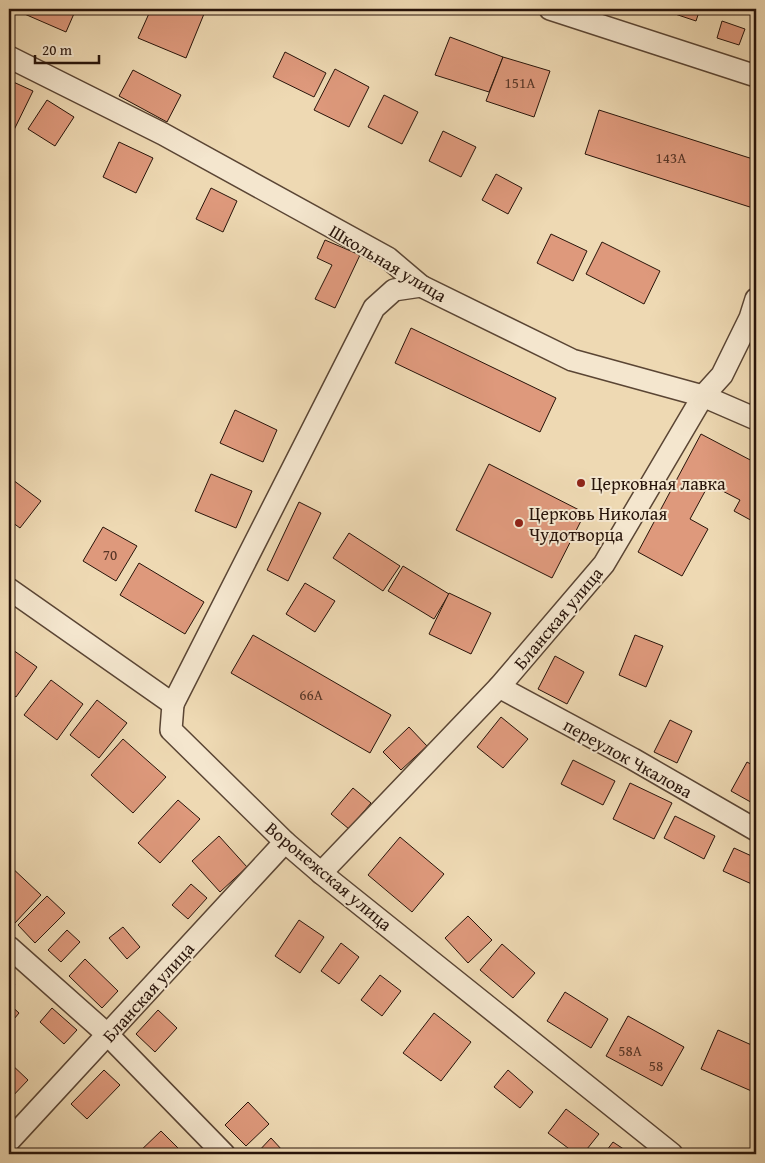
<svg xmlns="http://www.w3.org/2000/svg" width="765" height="1163" font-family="'Gentium Book Plus',serif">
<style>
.building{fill:#de997c;stroke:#28140a}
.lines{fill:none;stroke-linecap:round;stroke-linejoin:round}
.street-casing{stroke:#5a4534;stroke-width:24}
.street{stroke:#f4e6ce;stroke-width:21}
.poi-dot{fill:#8f2418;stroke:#f4e6ce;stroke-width:2}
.labels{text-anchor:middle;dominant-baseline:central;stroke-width:4;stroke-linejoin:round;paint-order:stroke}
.number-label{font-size:15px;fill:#563526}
.street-label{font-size:18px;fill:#28140a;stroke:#f4e6ce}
.poi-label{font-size:18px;fill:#28140a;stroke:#f4e6ce;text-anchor:start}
</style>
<rect width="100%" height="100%" fill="#eed9b3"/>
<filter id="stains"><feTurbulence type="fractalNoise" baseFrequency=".004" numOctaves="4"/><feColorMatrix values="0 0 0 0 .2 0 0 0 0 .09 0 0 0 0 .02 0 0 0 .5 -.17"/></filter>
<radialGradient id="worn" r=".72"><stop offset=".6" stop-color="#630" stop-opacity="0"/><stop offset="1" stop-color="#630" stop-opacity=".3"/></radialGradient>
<g class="building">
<path d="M13,9H76L66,32Z"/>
<path d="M151,9H206L186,58L138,38Z"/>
<path d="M660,9H700L696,21Z"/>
<path d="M722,21L745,29L739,45L717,38Z"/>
<path d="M450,37L503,57L489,92L435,75Z"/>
<path d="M285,52L326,73L314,97L273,77Z"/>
<path d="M503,57L550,71L534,117L486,101Z"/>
<path d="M335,69L369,87L349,127L314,110Z"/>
<path d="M133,70L181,95L167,122L119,96Z"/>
<path d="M9,80L33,91L12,134L9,133Z"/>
<path d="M384,95L418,112L402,144L368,127Z"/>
<path d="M47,100L74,117L55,146L28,129Z"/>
<path d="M599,110L756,160V209L585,154Z"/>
<path d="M443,131L476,147L461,177L429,161Z"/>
<path d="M119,142L153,158L136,193L103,177Z"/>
<path d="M496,174L522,188L508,214L482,200Z"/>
<path d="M211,188L237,201L223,232L196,219Z"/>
<path d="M551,234L587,251L573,281L537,263Z"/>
<path d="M325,240L360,255L335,308L315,299L332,265L317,258Z"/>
<path d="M602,242L660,271L644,304L586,274Z"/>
<path d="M411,328L556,398L540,432L395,363Z"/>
<path d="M235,410L277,430L263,462L220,443Z"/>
<path d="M701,434L756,463V523L734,511L740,500L709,484L690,519L708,529L682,576L638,552Z"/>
<path d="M489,464L585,513L552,578L456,530Z"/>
<path d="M211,474L252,491L236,528L195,511Z"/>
<path d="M9,477L41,501L20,528L9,520Z"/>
<path d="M299,502L321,513L288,581L267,570Z"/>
<path d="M103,527L137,546L116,581L83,561Z"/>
<path d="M349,533L400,566L383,591L333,558Z"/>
<path d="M139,563L204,602L185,634L120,595Z"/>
<path d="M403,566L449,594L434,619L388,591Z"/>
<path d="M305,583L335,601L315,632L286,614Z"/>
<path d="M449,593L491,613L471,654L429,634Z"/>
<path d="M253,635L391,715L370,753L231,673Z"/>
<path d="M635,635L663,646L646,687L619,675Z"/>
<path d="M13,650L37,667L16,697L9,692V656Z"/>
<path d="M555,656L584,672L567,704L538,689Z"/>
<path d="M51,680L83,704L57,740L24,715Z"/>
<path d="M97,700L127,723L99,758L70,735Z"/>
<path d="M501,717L528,739L503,768L477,747Z"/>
<path d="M670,720L692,731L677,763L654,752Z"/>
<path d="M409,727L427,746L401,770L383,752Z"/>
<path d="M123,739L166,777L133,813L91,775Z"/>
<path d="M573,760L615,781L603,805L561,784Z"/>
<path d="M747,762L756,767V805L731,791Z"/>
<path d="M630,783L672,803L654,839L613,819Z"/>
<path d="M353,788L371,803L349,829L331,814Z"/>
<path d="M178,800L200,819L160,863L138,843Z"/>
<path d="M675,816L715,836L704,859L664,838Z"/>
<path d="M219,836L247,867L220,892L192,861Z"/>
<path d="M400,837L444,874L412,912L368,875Z"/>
<path d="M734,848L756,858V886L723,871Z"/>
<path d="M9,865L41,895L15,923L9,917Z"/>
<path d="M191,884L207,898L188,919L172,905Z"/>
<path d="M47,896L65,913L35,943L18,925Z"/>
<path d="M468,916L492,940L468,963L445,938Z"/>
<path d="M299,920L324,937L300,973L275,956Z"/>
<path d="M123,927L140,947L127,959L109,938Z"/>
<path d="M67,930L80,942L61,962L48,950Z"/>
<path d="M341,943L359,957L339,984L321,971Z"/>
<path d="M502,944L535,973L513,998L480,970Z"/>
<path d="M85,959L118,991L102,1008L69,976Z"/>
<path d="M380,975L401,991L382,1016L361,1000Z"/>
<path d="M9,978L15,985L9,991Z"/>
<path d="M565,992L608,1019L591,1048L547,1021Z"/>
<path d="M9,1004L19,1013L9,1025Z"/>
<path d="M52,1008L77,1030L64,1044L40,1022Z"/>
<path d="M158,1010L177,1028L155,1052L136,1034Z"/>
<path d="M434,1013L471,1042L441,1081L403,1053Z"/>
<path d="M628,1016L684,1047L662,1086L606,1056Z"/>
<path d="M718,1030L756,1047V1093L701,1069Z"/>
<path d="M9,1062L28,1080L9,1100Z"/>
<path d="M104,1070L120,1085L87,1119L71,1104Z"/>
<path d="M508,1070L533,1092L520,1108L494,1087Z"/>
<path d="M248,1102L269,1124L246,1146L225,1125Z"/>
<path d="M566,1109L599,1134L583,1154H576L548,1133Z"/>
<path d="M161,1131L184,1154H137Z"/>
<path d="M271,1138L283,1151L280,1154H256Z"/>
<path d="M613,1142L631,1154H604Z"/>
</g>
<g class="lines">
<defs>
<g id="street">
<path d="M550,9L756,76"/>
<path d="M9,57L163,134L388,258L421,286L572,360L703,396L756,419"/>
<path d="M9,589L173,704L171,730L285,842L321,873L672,1154"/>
<path d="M499,687L633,759L756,830"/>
<path d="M173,704L374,308L394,290L421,286"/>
<path d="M321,873L499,687L604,564L703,396L722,375L750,318L756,299"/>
<path d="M9,947L108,1035L224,1154"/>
<path d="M9,1141L285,842"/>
</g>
</defs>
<use href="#street" class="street-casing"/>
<use href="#street" class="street"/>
</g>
<g class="poi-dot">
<circle cx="581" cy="483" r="5"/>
<circle cx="519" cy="523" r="5"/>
</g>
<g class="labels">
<g class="number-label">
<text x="520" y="82">151А</text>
<text x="671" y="157">143А</text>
<text x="110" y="554">70</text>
<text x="311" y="694">66А</text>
<text x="630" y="1050">58А</text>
<text x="656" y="1065">58</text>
</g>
<g class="street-label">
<text transform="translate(388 263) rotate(31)">Школьная улица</text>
<text transform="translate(558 618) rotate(-50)">Бланская улица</text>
<text transform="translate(628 758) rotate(29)">переулок Чкалова</text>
<text transform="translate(329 876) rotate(40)">Воронежская улица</text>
<text transform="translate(148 992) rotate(-48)">Бланская улица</text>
</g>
<g class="poi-label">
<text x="591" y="483">Церковная лавка</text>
<text x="529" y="513">Церковь Николая<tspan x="529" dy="21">Чудотворца</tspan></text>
</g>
</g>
<rect width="765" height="1163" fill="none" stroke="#eed9b3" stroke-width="30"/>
<rect x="10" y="10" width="745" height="1143" fill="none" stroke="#28140a" stroke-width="2.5"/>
<rect x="15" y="15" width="735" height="1133" fill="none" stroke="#28140a"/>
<path d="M35 55v8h64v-8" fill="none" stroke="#28140a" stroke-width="2.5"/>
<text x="42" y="55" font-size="15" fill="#28140a" stroke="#f4e6ce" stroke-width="4" paint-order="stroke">20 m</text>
<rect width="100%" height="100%" filter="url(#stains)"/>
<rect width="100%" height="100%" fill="url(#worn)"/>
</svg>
